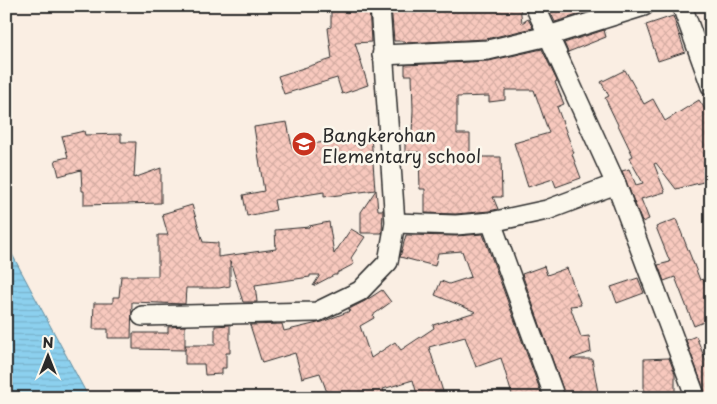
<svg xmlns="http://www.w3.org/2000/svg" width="717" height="404" font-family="'Playpen Sans',sans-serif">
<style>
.water{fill:url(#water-rules);stroke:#658ea0}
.building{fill:url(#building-cross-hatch);stroke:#2b2b2b}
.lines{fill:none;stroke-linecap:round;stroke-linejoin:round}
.street-casing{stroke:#2b2b2b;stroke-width:22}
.street{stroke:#fbf7ec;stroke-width:19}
.labels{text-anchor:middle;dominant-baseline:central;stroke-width:5;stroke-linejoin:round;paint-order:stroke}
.poi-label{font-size:18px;fill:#2b2b2b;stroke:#fbf7ec;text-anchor:start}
</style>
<defs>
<pattern id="water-rules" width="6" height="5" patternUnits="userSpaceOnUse" patternTransform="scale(1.25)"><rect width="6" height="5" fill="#8cd0ee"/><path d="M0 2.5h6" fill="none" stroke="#79b3cc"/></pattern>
<pattern id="building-cross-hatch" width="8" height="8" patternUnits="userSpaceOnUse" patternTransform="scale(1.25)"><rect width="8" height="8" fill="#f8c9be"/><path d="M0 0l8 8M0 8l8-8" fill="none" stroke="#d5ada3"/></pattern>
</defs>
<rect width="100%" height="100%" fill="#faeee3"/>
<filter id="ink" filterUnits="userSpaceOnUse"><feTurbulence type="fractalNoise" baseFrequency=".02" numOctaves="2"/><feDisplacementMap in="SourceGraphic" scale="10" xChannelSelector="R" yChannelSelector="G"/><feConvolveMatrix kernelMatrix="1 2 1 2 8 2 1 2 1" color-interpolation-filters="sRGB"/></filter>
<g filter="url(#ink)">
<path class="water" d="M6,243L89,398H6Z"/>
<g class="building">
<path d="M331,6H369L371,42L355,43L368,85L342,94L337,78L284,94L278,76L332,59L328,28L331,27Z"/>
<path d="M391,6H520L522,23L528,19L533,28L486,39L405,43V41H394Z"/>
<path d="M550,6H596L597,9L555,22L548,7Z"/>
<path d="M673,16L685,52L658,61L646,25Z"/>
<path d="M604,30L606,37L568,52L564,43Z"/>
<path d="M542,49L557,81L555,82L564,104L557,107L574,153L572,154L581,178L556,187L553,179L528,187L514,143L549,133L534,90H505V100L489,102V96L457,97V134H470V157H501L502,197H493L498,209L489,211L456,214L425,213V189H420L419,152H405V134H412L413,110L412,75H405V65L489,61Z"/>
<path d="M625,70L644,104L653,99L665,121L699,100L711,118V180L676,189L656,163L654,164L665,192L641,199L649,219L642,222L622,171L629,169L636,185L643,183L629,158L633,156L605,98L609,96L601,82Z"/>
<path d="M287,122L292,147L371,135L375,190L324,197V192L274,200L276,210L247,216L243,195L264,191L254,127Z"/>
<path d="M84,131L85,135L121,134V142H136L134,178L161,168V203L84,205V191H82L81,170L59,176L55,160L68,157L62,136Z"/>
<path d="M376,190L378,210H383L382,233H361V212Z"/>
<path d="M192,205L203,242L218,243V257L276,249L275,230L309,227V226L329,222L334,254L351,229L365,237L351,258L354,264L337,273V275H334L313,286L320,275H310V277L255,285L257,302H243L230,261V286L219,288H186L185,304L132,302L131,338H108V329H93L94,303H113V297H119L121,276H158V235H168L162,214Z"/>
<path d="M676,219L700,280L703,279L711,300V319L694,326L675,277L664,281L658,265L670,262L656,227Z"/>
<path d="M483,234L543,398H513L501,358L476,367L465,337L429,347L445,398H418L413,380L383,389L386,398H329L320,373L302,378L295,353L262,363L250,325L282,324L284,331L322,322L350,311L349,309L365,301L382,290L391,302L373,315L374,318L360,326L371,358L395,342L401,350L434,328L433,325L476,312L435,295L441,281L449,284L471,277L462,251L438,253L435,266L400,257L406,235L456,236Z"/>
<path d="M544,266L547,275L567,268L581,305L570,306L581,337L589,336L591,352L570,359H592L599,398H566L522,274Z"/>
<path d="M638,278L644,293L617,303L611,287Z"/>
<path d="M230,325V353H226V368H222V374L205,375L204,364H185V345H215V326Z"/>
<path d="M185,326V350L133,349V333H168V327Z"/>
<path d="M696,336L711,374V398H707L686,340Z"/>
<path d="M669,358L675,374V398H644V359Z"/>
</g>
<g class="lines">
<defs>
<g id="street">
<path d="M535,6L616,184L696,398"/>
<path d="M682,6L711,86"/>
<path d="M382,55L488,50L548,36L644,6"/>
<path d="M491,222L555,398"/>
<path d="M395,223L456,225L491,222L547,210L616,184"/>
<path d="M142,316L317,312L360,291L388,262L395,223L380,6"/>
</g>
</defs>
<use href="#street" class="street-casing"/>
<use href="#street" class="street"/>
</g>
</g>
<defs>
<symbol id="school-disc" viewBox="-11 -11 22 22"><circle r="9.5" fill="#c8321e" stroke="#fbf7ec"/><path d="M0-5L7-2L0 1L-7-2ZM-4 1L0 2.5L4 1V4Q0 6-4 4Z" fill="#fff"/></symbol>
</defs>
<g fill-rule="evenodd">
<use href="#school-disc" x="290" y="130" width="28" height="28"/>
</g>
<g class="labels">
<g class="poi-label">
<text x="322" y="134">Bangkerohan<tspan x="322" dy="21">Elementary school</tspan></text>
</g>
</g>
<rect width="717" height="404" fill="none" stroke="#fbf7ec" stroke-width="25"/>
<rect x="12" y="12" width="692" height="379" fill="none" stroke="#2b2b2b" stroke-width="2" filter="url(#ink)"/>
<g transform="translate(48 356)" stroke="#fbf7ec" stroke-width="4" paint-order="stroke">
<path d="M0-4L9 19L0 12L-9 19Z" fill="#2b2b2b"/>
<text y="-8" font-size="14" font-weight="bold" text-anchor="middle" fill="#2b2b2b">N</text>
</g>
</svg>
